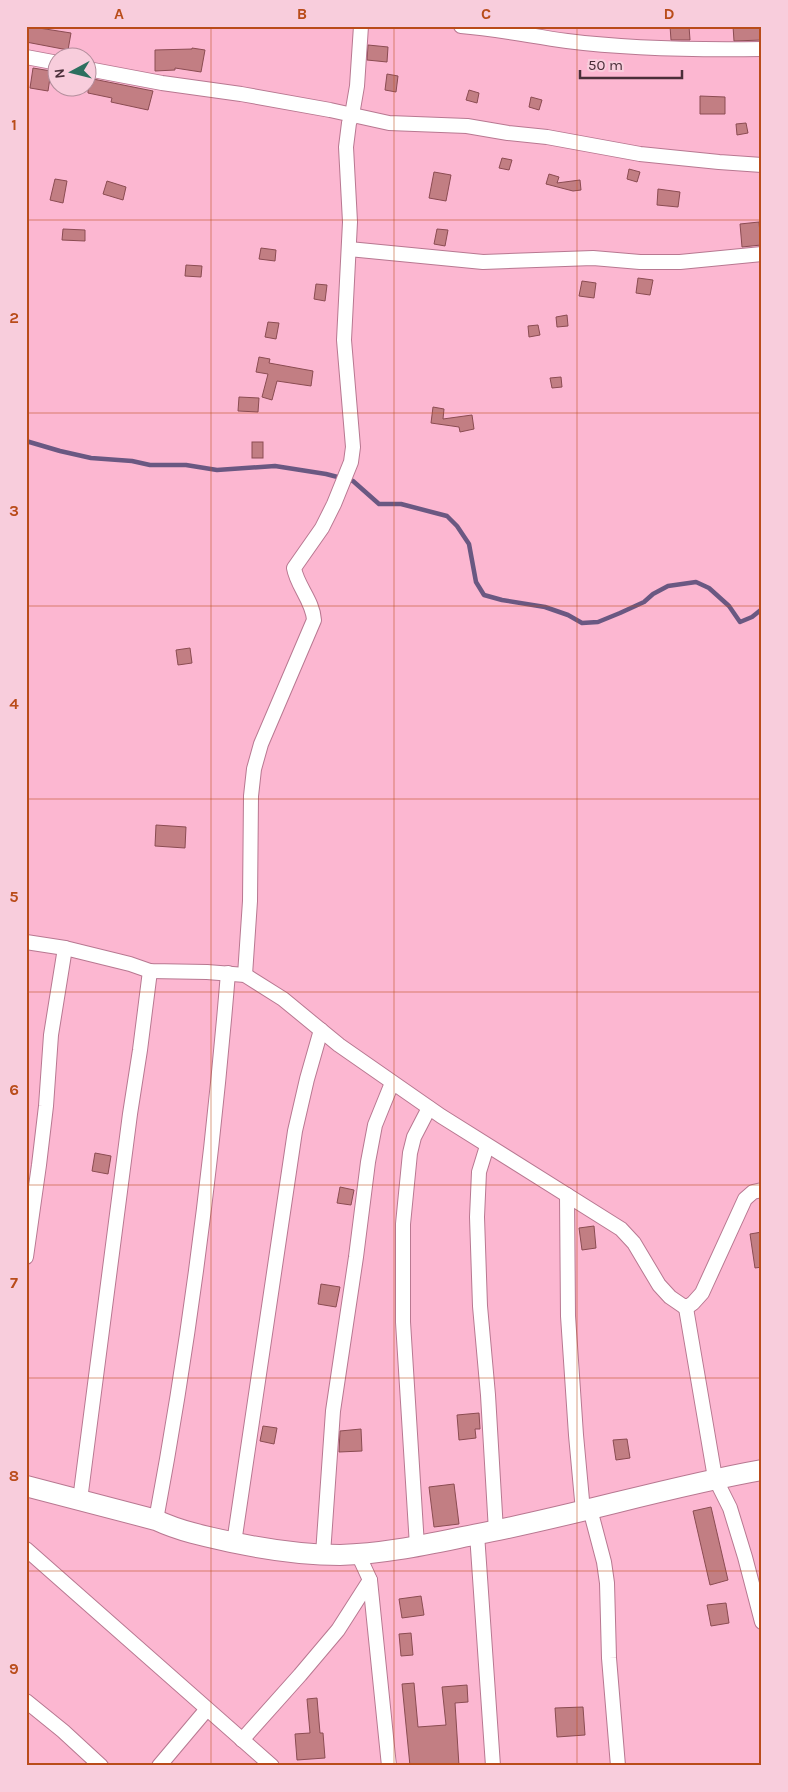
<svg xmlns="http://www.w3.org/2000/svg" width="788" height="1792" font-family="Karla,sans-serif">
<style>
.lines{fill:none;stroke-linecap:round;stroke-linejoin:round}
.stream{stroke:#6a5882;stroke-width:4.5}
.building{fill:#c27e83;stroke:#8b4c52}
.street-casing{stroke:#b87891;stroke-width:16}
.secondary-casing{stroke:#b87891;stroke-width:22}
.street{stroke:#fff;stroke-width:14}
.secondary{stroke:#fff;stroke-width:20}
.grid{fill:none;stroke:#b94c1a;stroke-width:1;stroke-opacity:0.55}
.neatline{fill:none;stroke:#b94c1a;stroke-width:2}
.grid-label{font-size:16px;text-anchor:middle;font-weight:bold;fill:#b94c1a}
</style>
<rect width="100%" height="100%" fill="#fcb7d1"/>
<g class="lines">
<path class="stream" d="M26,441L60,451L91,458L132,461L150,465H186L217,470L275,466L326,474L353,481L379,504H401L447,516L457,526L469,544L476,582L484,595L502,600L545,607L568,615L582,623L598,622L620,613L644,602L653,594L668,586L696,582L709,588L729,606L740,622L752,617L762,609"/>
</g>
<g class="building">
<path d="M26,26H39V28L71,33L68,50L26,42Z"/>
<path d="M670,26H689L690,40H671Z"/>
<path d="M733,26H761L762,40L734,41Z"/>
<path d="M368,45L388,47L387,62L367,60Z"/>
<path d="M192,48L205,50L201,72L175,68V70L155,71V50L192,49Z"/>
<path d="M33,68L51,71L48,91L30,88Z"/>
<path d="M387,74L398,76L396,92L385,90Z"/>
<path d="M88,78L153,91L148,110L111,102L112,98L88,93Z"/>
<path d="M469,90L479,93L477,103L466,100Z"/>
<path d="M700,96L725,97V114H700Z"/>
<path d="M531,97L542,100L539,110L529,107Z"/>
<path d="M746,123L748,133L737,135L736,124Z"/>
<path d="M502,158L512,160L509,170L499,168Z"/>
<path d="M629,169L640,172L637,182L627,179Z"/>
<path d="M434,172L451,175L446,201L429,198Z"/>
<path d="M549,174L559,177L557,183L580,180L581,190L573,191L546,184Z"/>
<path d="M55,179L67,181L63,203L50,200Z"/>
<path d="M107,181L126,187L123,200L103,194Z"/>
<path d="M658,189L680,192L678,207L657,205Z"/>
<path d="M759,222L761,245L742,247L740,224Z"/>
<path d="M63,229L85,230V241L62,240Z"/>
<path d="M437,229L448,230L445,246L434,244Z"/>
<path d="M261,248L276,250L275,261L259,259Z"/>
<path d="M186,265L202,266L201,277L185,276Z"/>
<path d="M638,278L653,280L650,295L636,293Z"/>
<path d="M582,281L596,283L594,298L579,296Z"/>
<path d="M316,284L327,285L325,301L314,299Z"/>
<path d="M567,315L568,326L557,327L556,317Z"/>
<path d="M268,322L279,323L276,339L265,337Z"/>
<path d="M538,325L540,335L529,337L528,326Z"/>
<path d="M259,357L270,359L269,363L313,371L311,386L277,381L272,400L262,397L268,374L256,372Z"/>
<path d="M561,377L562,387L552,388L550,378Z"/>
<path d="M239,397L259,398L258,412L238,411Z"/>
<path d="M433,407L444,409L443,419L472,415L474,429L460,432L459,427L431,423Z"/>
<rect x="252" y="442" width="11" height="16"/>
<path d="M190,648L192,663L178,665L176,650Z"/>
<path d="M156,825L186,827L185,848L155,846Z"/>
<path d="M95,1153L111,1156L108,1174L92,1171Z"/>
<path d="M340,1187L354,1190L351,1205L337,1203Z"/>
<path d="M594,1226L596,1248L582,1250L579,1228Z"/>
<path d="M762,1232V1267L755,1268L750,1234Z"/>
<path d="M321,1284L340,1287L336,1307L318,1304Z"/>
<path d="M479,1413L480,1429H475L476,1438L459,1440L457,1415Z"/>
<path d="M263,1426L277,1428L274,1444L260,1441Z"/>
<path d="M361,1429L362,1451L339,1452L340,1431Z"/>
<path d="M627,1439L630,1458L616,1460L613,1440Z"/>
<path d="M454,1484L459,1524L434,1527L429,1487Z"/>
<path d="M711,1507L728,1580L710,1585L693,1511Z"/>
<path d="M421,1596L424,1615L402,1618L399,1599Z"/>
<path d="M726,1603L729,1623L711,1626L707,1605Z"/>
<path d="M411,1633L413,1655L401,1656L399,1634Z"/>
<path d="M414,1683L418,1727L446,1725L442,1687L467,1685L468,1702L455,1703L459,1766H410L402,1684Z"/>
<path d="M317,1698L320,1733H323L325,1758L297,1760L295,1734L310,1733L307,1699Z"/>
<path d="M583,1707L585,1735L557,1737L555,1708Z"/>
</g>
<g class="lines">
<defs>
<g id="street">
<path d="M461,26C497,29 531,36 567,41C631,49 697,50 762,49"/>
<path d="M26,57L58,63"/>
<path d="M88,69L162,83L241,94L330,110L389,123L467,126L508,133L547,137L640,154L719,162L762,165"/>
<path d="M349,249L483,262L593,258L640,262H680L762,254"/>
<path d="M26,942L65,948L130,964L150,971L207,972L245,975L283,999L339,1045L441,1116L621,1229L634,1243L659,1285L670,1297L686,1308L693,1303L702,1293L745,1199L753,1192L762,1190"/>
<path d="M245,975L250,901L251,796L254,769L261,744L314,620C313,601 297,586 294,568L322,528L334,504L351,462L353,447L344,340L350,222L346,147L349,123L352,115L357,86L361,26"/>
<path d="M487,1146L479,1172L477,1217L480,1306L488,1395L496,1531"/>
<path d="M567,1195L568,1316L576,1435L583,1511"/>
<path d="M26,1257L39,1165L46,1106L51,1035L65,948"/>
<path d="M686,1308L715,1478L730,1508L745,1557L762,1622"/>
<path d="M80,1500L130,1114L140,1050L150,971"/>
<path d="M590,1509L604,1562L607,1583L609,1658L618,1766"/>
<path d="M156,1520C190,1339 213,1156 228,973"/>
<path d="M477,1534L493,1766"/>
<path d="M234,1543L295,1131L307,1079L321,1030"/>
<path d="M417,1546L403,1322V1224L410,1153L414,1137L429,1108"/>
<path d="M26,1549L272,1766"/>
<path d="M323,1554L333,1411L356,1257L368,1162L375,1125L392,1083"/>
<path d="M358,1554L370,1580L389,1766"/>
<path d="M26,1701L63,1731L101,1766"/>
<path d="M242,1740L300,1675L338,1630L370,1580"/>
<path d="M159,1766L207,1709"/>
</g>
<path id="secondary" d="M26,1486L156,1520C182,1532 208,1537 236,1543C270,1550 305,1555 340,1555C387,1554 433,1543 478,1534C574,1516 666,1487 762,1470"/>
</defs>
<use href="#street" class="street-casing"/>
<use href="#secondary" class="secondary-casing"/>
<use href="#street" class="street"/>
<use href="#secondary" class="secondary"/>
</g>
<path class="grid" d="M211,26V1766M394,26V1766M577,26V1766M26,220H762M26,413H762M26,606H762M26,799H762M26,992H762M26,1185H762M26,1378H762M26,1571H762"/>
<rect width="788" height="1792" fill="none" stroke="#f8cddc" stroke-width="55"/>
<g transform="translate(72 72) rotate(263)"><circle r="24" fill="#f8cddc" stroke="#b28d9b"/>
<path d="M0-4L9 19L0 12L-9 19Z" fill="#2d6f5f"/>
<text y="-8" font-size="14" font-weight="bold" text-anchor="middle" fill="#4a2e39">N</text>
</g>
<path d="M580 70v8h102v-8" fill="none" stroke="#4a2e39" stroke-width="2.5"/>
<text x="588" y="70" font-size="15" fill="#4a2e39" stroke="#f8cddc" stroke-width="4" paint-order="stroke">50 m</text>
<rect x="28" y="28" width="732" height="1736" class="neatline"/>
<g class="grid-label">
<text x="119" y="19">A</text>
<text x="302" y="19">B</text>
<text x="486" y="19">C</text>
<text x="669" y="19">D</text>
<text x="14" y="130">1</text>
<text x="14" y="323">2</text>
<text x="14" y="516">3</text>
<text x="14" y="709">4</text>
<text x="14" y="902">5</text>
<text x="14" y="1095">6</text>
<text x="14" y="1288">7</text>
<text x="14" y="1481">8</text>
<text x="14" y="1674">9</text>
</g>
</svg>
